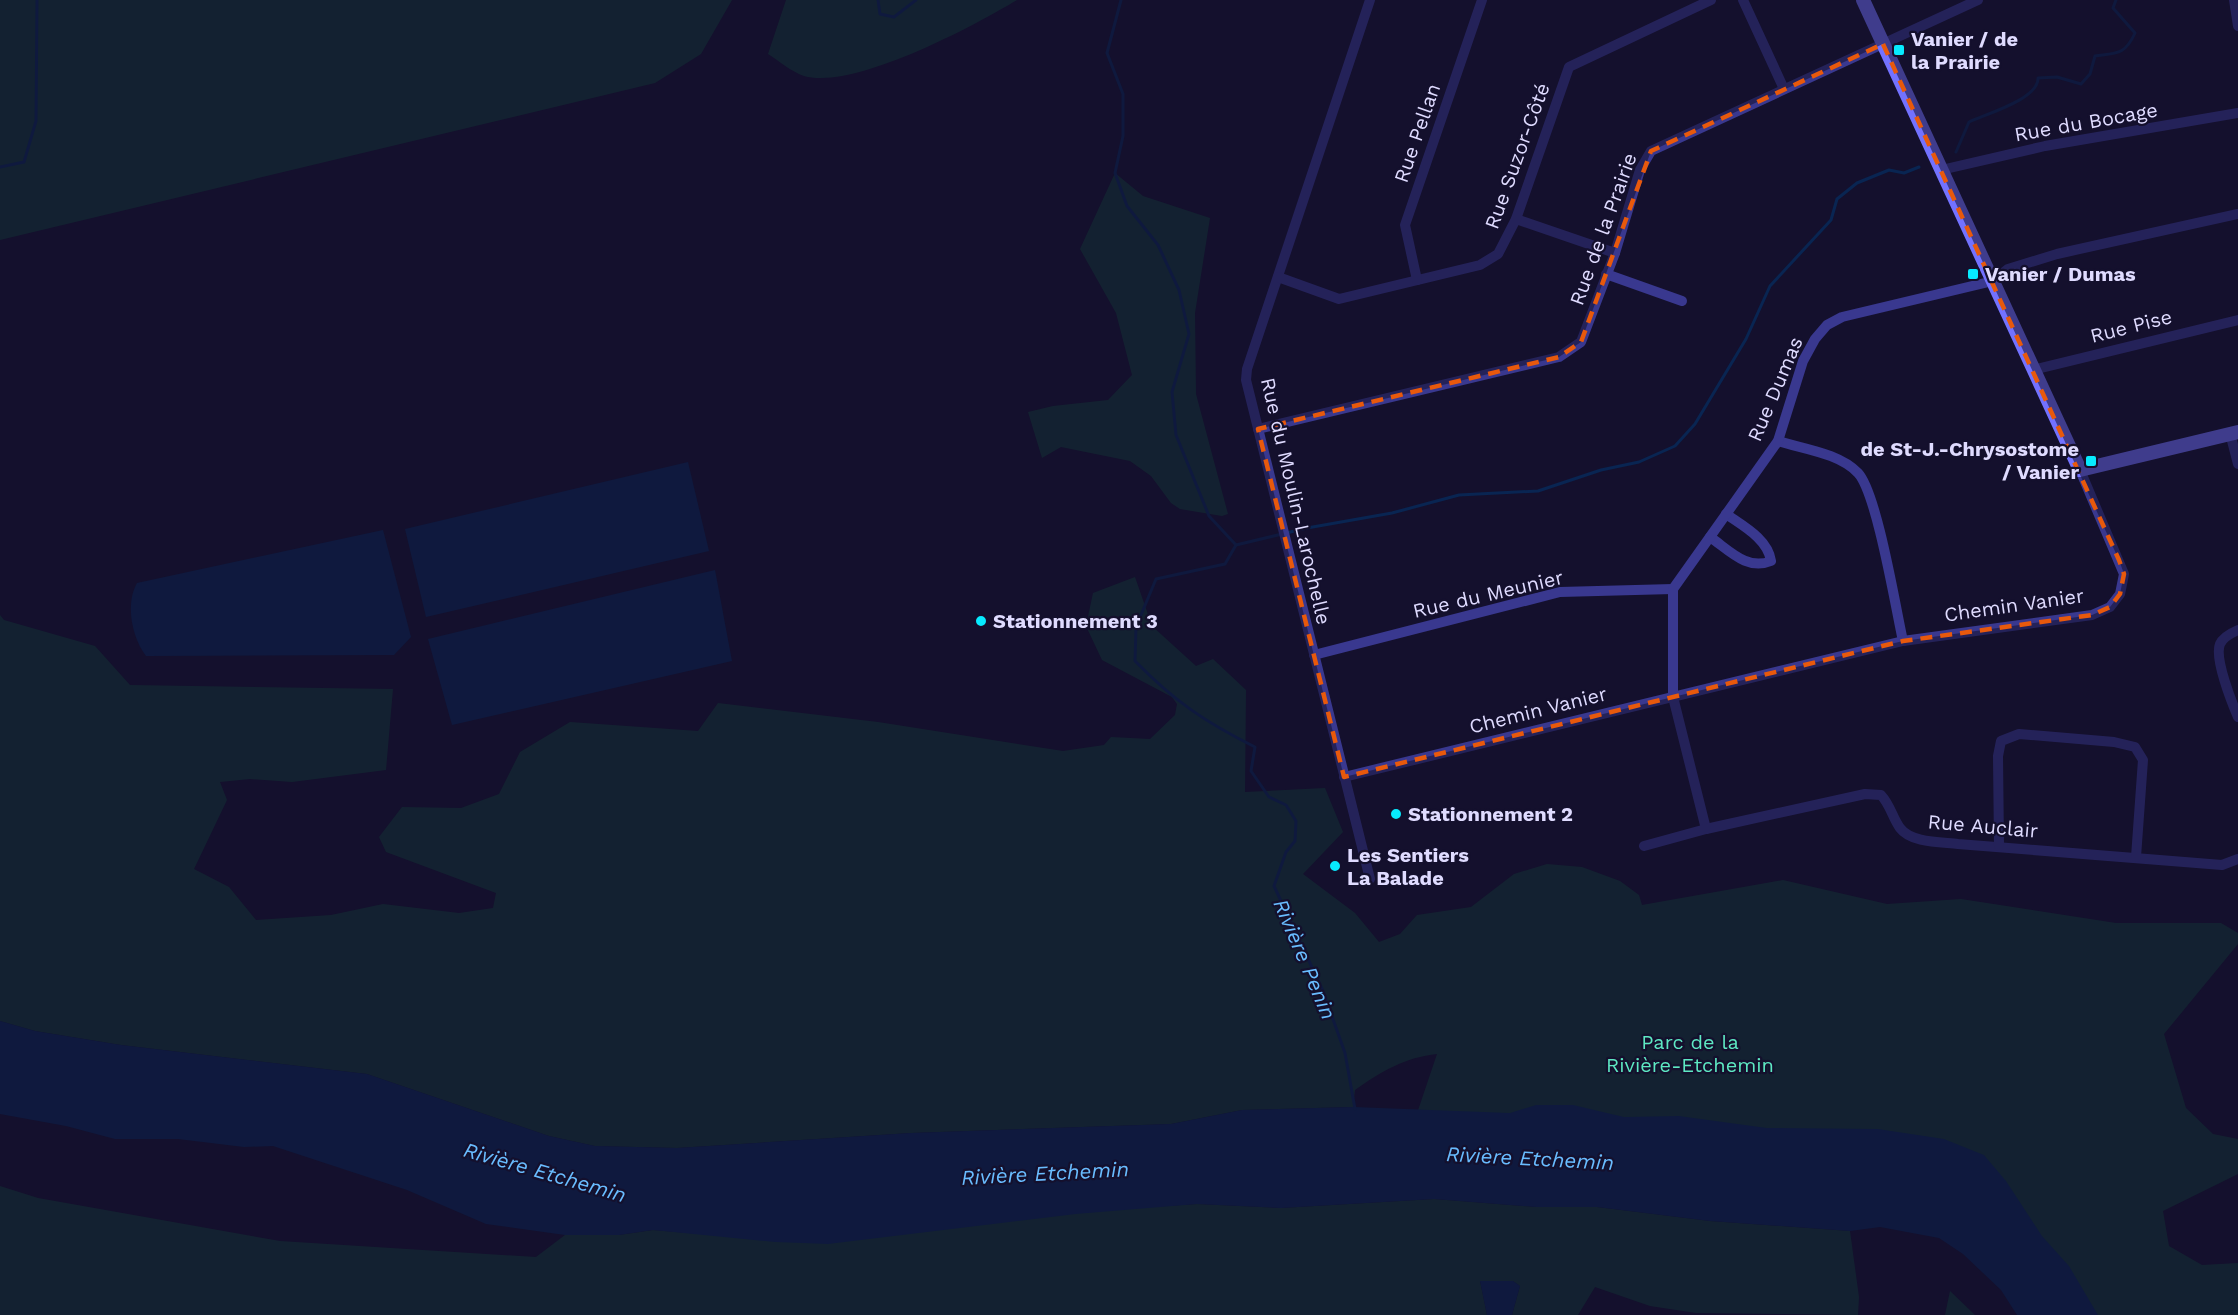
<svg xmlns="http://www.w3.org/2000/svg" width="2238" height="1315" font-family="'Work Sans',sans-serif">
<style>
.green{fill:#123735}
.water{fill:#092552}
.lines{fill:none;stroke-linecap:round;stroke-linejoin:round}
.stream{stroke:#092552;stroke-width:3}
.street{stroke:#39388f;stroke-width:10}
.secondary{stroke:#7372ff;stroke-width:14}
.marked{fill:none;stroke:#e8590c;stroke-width:4.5;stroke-dasharray:12 8;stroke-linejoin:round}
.poi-dot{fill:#07ebff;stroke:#14102d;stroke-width:2}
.labels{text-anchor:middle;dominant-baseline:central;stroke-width:4.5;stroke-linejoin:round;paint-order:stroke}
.poi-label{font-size:20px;font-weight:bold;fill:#dfdbff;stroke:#14102d;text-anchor:start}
.street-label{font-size:20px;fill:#dfdbff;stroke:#14102d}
.park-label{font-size:20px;fill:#5ee8c3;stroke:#14102d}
.water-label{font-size:21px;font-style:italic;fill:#69bcff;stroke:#14102d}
</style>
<rect width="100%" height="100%" fill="#14102d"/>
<g class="green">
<path d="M0,0H732L701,54L655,83L0,240Z"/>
<path d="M786,0H1017C972,27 854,90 804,76C792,72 779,61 768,54Z"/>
<path d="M1115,173L1143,196L1210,218L1195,313L1196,394L1228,514L1222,516L1180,509L1171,503L1151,476L1130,461L1061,447L1042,458L1028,412L1053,406L1108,400L1132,375L1116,313L1080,249Z"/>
<path d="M1135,577L1152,626L1196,666L1213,659L1246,690L1245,792L1325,788L1343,832L1303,874L1355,913L1379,942L1400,934L1417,915L1471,907L1514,874L1547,864L1582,867L1620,881L1639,895L1642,905L1783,880L1887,904L1961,899L2116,923H2221L2238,933V944L2164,1034L2186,1108L2213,1134L2238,1139V1174L2163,1211L2169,1246L2202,1265L2238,1263V1315H2054L1892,1182L1404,1152L1437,1054C1406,1057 1380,1072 1355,1090L1353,1107L1242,1110L1171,1124L911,1133L677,1148L595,1146L549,1136L367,1074L121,1045L35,1031L0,1021V615L4,620L95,646L130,685L393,689L386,770L292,782L250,779L220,782L227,800L194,869L229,887L256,920L331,915L383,904L459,913L493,908L496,893L386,852L379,837L402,807L461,808L499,794L520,752L570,722L698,731L718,703L878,722L1063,751L1104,745L1111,737L1150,739L1175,715L1177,704L1172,697L1102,660L1086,626L1093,593Z"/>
<path d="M0,1186L38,1198L280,1241L536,1257L565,1235H619L653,1230L712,1235L1197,1204L1281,1208L1434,1199L1536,1207H1597L1710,1221L1850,1231L1859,1297L1858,1315L1696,1313L1650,1306L1595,1287L1578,1315H1512L1520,1286L1513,1281H1480L1487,1315H0Z"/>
<path d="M1950,1291L1975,1315H1945Z"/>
</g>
<g class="water">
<path d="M688,462L709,551L426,617L405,529Z"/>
<path d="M383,530L411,637L394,655L146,656C132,638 125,604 137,583Z"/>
<path d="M715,570L732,661L452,725L428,639Z"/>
<path d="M0,1021L35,1031L121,1045L367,1074L549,1136L595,1146L677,1148L911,1133L1171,1124L1242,1110L1353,1107L1510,1113L1536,1105H1573L1624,1117L1679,1116L1767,1128L1878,1129L1944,1139L1984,1155L2006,1181L2042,1236L2069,1266L2098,1315H2017L2001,1290L1963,1254L1939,1238L1880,1227L1850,1231L1710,1221L1597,1207H1536L1434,1199L1281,1208L1197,1204L1076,1214L828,1244L775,1242L653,1230L619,1235H565L486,1224L407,1190L273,1146L244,1147L178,1139H115L66,1126L0,1114Z"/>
<path d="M1480,1281H1513L1520,1286L1512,1315H1487Z"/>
</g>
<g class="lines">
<g class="stream">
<path d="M878,0L880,14L894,17L916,0"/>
<path d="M1121,0L1107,53L1123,94V136L1115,173L1127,206L1158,245L1179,290L1189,334L1172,392L1176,435L1209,516L1236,545L1225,564L1156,579L1136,627L1135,661C1174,701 1205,722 1255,747L1251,771L1269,797L1286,805L1296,821L1295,841L1286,852L1274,886L1323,991L1345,1053L1355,1109"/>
<path d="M1956,152L1969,122C1986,114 2039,99 2038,78L2057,77L2081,84L2090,74L2095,56C2117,53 2125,55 2135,33L2113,8L2116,0"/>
<path d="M0,167L24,162L36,121L37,0"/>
<path d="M1236,545L1307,528L1392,513L1459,495L1538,491L1601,470L1639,462L1675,446L1695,424L1746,339L1770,286L1831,220L1837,199L1857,183L1889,170L1904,173L1919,167"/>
</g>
<g class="street">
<path d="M1370,0L1247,369L1246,380L1370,879"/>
<path d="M1743,0L1784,89"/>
<path d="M2234,0L2238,26"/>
<path d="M1941,170L2045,146L2238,113"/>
<path d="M1516,219L1615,253"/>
<path d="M1606,274L1682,301"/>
<path d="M1278,277L1339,299L1480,265L1498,254L1516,219L1569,67L1711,0"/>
<path d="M1417,280L1405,225L1482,0"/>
<path d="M2033,370L2238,320"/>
<path d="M1258,429L1559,357L1581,342L1615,253L1640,170L1651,151L1978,0"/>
<path d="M2230,433L2238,464"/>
<path d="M1778,441C1803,449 1839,453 1858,473C1877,493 1896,610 1903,641"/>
<path d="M1710,537C1729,550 1747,571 1771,561C1768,539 1743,526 1726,514"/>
<path d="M2238,630C2231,633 2223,637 2220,644C2214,658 2232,703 2238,717"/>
<path d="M1314,655L1560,592L1673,589"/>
<path d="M1344,777L1903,641L2092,615L2110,607L2120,594L2124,574L2080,470"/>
<path d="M1706,829L1673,697V589L1778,441L1803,361L1815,339L1827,325L1842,317L1993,281L2008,269L2057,254L2238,214"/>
<path d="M1644,846L1706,829L1865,794L1881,795C1891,806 1892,817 1900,828C1911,843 1941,842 1958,844L2222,865L2238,859"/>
<path d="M1999,846L1998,756L2001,741L2019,734L2114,742L2135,747L2143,760L2136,857"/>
</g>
<path class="secondary" d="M1863,0L2080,470L2238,432"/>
</g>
<path d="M0 0H2238V1315H0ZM1883,44L2119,560L2124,574L2120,594L2110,607L2092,615L1903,641L1344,777L1258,429L1559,357L1581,342L1651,151Z" fill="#14102d" fill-opacity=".55" fill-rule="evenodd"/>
<path class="marked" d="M1883,44L2119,560L2124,574L2120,594L2110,607L2092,615L1903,641L1344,777L1258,429L1559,357L1581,342L1651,151Z"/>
<g class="poi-dot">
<rect x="1893" y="44" width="12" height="12" rx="3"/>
<rect x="1967" y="268" width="12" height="12" rx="3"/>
<rect x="2085" y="455" width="12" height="12" rx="3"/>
<circle cx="981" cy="621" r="6"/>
<circle cx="1396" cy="814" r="6"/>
<circle cx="1335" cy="866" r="6"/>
</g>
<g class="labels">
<g class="poi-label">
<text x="1911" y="39">Vanier / de<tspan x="1911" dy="23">la Prairie</tspan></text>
<text x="1985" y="274">Vanier / Dumas</text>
<text x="2079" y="449" text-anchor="end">de St-J.-Chrysostome<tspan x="2079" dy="23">/ Vanier</tspan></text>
<text x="993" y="621">Stationnement 3</text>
<text x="1408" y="814">Stationnement 2</text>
<text x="1347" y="855">Les Sentiers<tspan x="1347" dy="23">La Balade</tspan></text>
</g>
<g class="street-label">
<text transform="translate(2086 122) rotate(-10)">Rue du Bocage</text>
<text transform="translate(1417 133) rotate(-71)">Rue Pellan</text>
<text transform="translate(1517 156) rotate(-70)">Rue Suzor-Côté</text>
<text transform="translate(1603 229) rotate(-70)">Rue de la Prairie</text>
<text transform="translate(2131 326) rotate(-14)">Rue Pise</text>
<text transform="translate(1775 389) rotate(-67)">Rue Dumas</text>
<text transform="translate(1296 501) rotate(77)">Rue du Moulin-Larochelle</text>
<text transform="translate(1488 594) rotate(-13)">Rue du Meunier</text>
<text transform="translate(2014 605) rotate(-8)">Chemin Vanier</text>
<text transform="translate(1538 710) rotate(-14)">Chemin Vanier</text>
<text transform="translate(1983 826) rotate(5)">Rue Auclair</text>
</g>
<g class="park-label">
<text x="1690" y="1042">Parc de la<tspan x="1690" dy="23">Rivière-Etchemin</tspan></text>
</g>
<g class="water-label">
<text transform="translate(1305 959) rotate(67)">Rivière Penin</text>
<text transform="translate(1530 1158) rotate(3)">Rivière Etchemin</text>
<text transform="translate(545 1172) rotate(16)">Rivière Etchemin</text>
<text transform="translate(1045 1173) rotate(-3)">Rivière Etchemin</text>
</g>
</g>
</svg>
